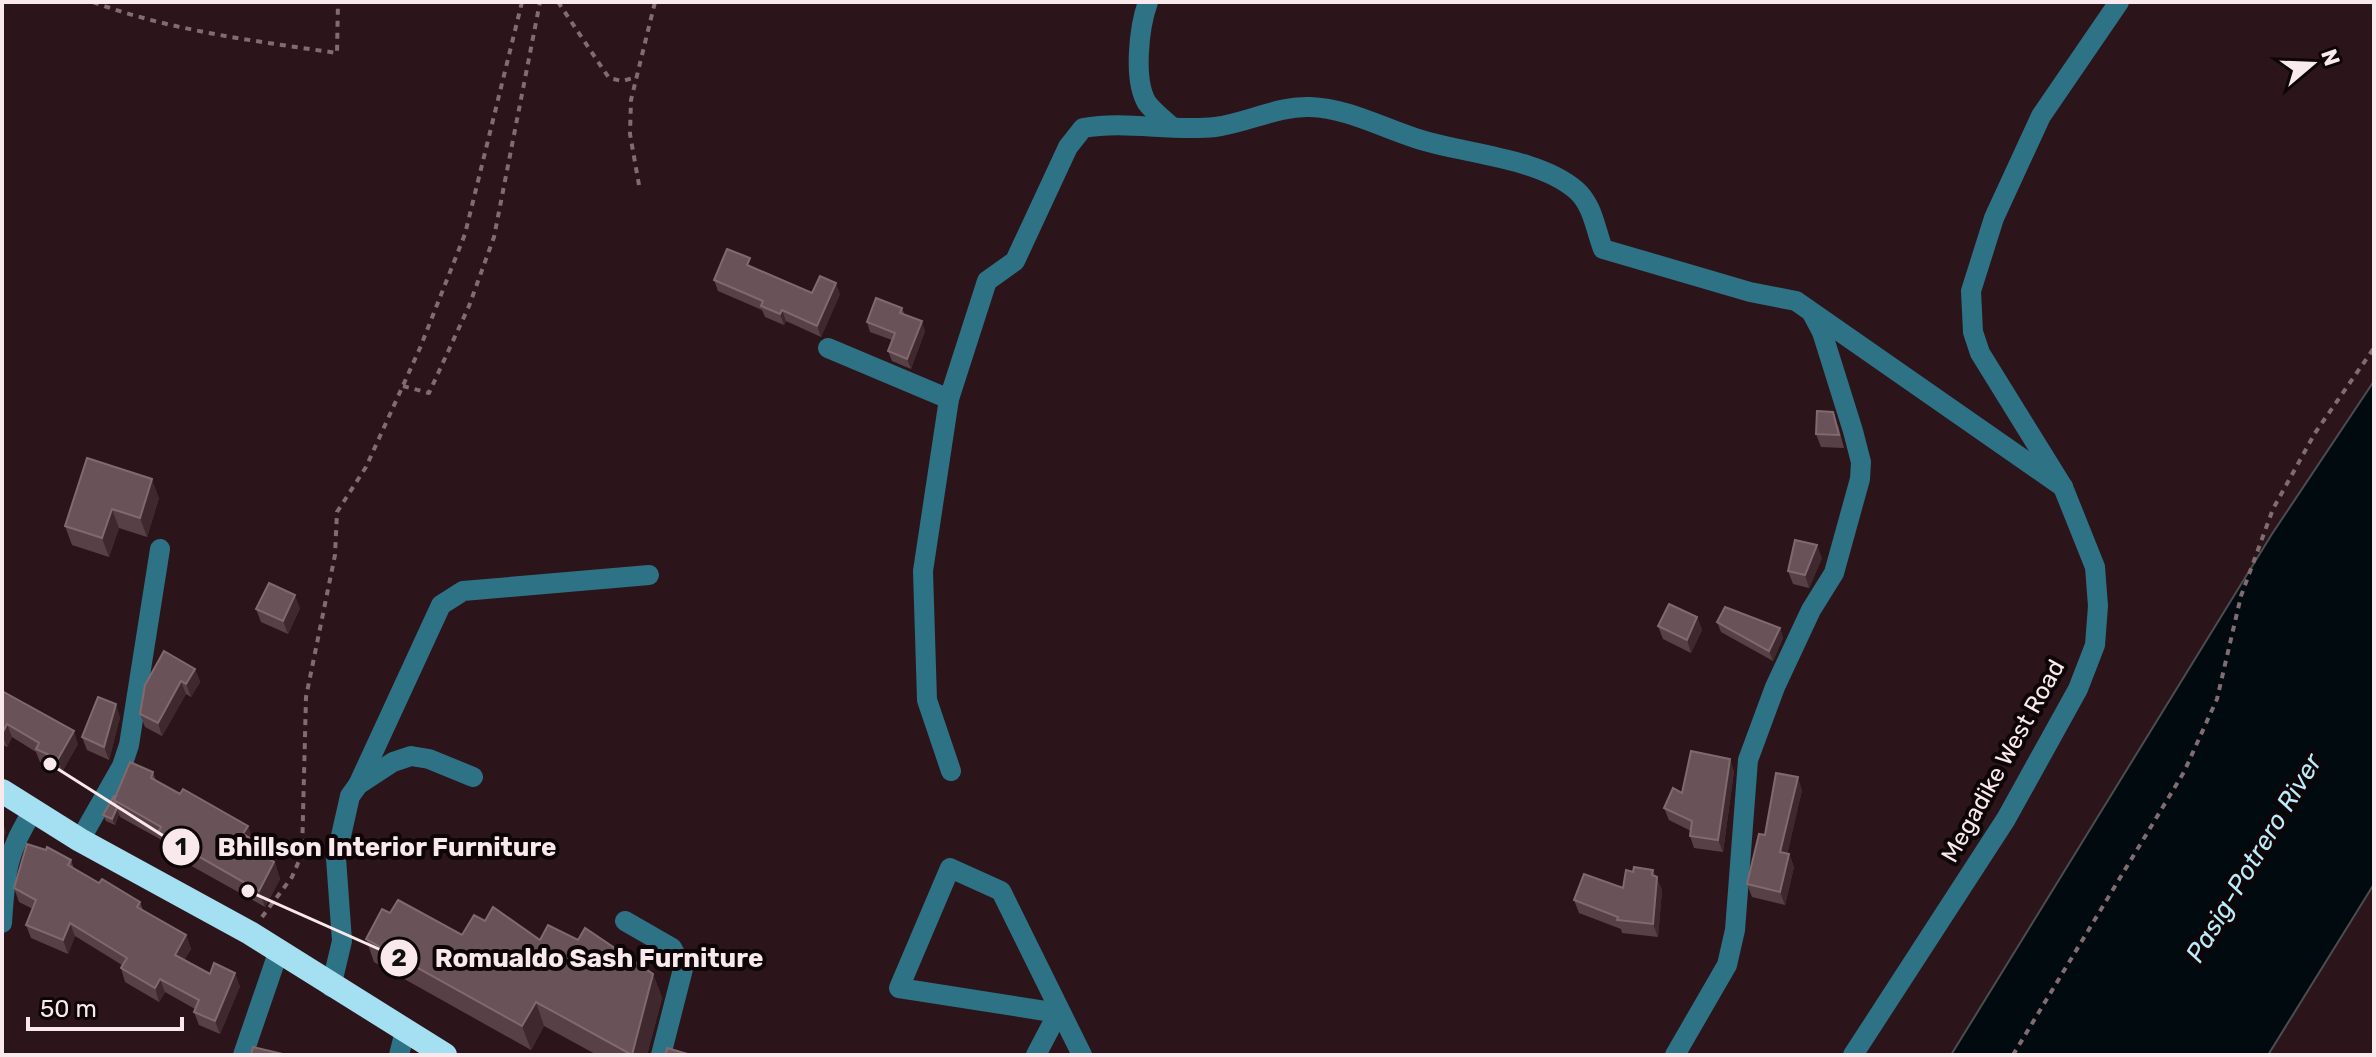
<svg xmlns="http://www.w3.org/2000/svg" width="2376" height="1057" font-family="Rubik,sans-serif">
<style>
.water{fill:#010a0e;stroke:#4b4d51;stroke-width:2}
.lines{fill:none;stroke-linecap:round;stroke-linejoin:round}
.path{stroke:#806c71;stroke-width:4;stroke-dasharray:6 6;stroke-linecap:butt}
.minor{stroke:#2e7285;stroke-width:20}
.highway{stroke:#a4dff2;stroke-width:24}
.wall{fill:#584146}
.shaded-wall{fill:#3f282e}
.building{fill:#695358;stroke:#806a6f;stroke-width:2}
.labels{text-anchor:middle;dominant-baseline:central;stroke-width:8;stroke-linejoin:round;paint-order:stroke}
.street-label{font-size:24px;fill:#f9e9ec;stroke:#0d0507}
.water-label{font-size:26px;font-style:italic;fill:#bcecfb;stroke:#0d0507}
.leader{fill:none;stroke:#f9e9ec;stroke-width:3}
.callout-dot{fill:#f9e9ec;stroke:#0d0507;stroke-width:3}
.mark-label{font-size:24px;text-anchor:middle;font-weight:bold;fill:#111}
.callout-label{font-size:26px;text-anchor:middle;font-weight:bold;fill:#f9e9ec;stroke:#0d0507;stroke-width:8;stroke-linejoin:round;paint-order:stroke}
</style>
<rect width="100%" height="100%" fill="#2b151b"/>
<path class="water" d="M2374,381V884L2268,1055H1951L2272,534Z"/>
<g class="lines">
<g class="path">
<path d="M93,2C172,31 255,41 337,53L338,2"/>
<path d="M558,2L609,78L622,81L637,77"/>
<path d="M639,185L630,134L631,100L655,2"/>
<path d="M403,386L429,393L469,306L494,237L540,2"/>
<path d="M262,917L292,877L302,854L306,697L335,555L337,512L366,467L420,348L465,234L522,2"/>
<path d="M2013,1055L2184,772L2217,699L2241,596L2273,509L2315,433L2374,348"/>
</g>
<g class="minor">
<path d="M1148,2C1139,27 1133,80 1147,103C1153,111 1163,119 1171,126"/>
<path d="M828,348L949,399"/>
<path d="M951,771L927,700L923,571L949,399L987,281L1015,261L1068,147L1083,128C1126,120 1171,132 1215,127C1248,123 1276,106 1310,107C1346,108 1381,127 1415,138C1462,154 1538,157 1576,190C1593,205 1595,228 1603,249L1750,292L1796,301L2063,487"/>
<path d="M358,785L441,605L463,591L649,575"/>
<path d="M80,840L122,766L129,745L160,549"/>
<path d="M625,921L672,948L683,969L661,1055"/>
<path d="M2,923C5,876 6,851 34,810"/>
<path d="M331,987L342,941L336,858L350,796L358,785L393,762L411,756L429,759L473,777"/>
<path d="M243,1055L278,953"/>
<path d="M399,1055L405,1031"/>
<path d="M1036,1055L1058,1013L899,988L950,868L1001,891L1082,1055"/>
<path d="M1675,1055L1727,965L1735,930L1748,760L1775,687L1811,610L1834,573L1860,479L1861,462L1853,431L1822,332L1812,313"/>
<path d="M1853,1055L2006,819L2078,689L2095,645L2098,606L2095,567L2063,487L1980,353L1973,332L1971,291L1994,218L2041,116L2119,2"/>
</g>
<path class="highway" d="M2,791L80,840L250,933L445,1055"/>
</g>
<g class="wall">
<path d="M753,268L812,293L840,294L821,337L786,321L784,325L765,317L762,310L718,291L714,280Z"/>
<path d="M902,308L905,315L925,331L911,369L892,361L888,351L892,340L870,332L867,322Z"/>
<path d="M1838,425L1844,448L1821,447L1816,434Z"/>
<path d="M87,458L159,498L147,537L119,528L109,557L72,545L65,526Z"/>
<path d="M1822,558L1809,588L1793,584L1788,571Z"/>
<path d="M300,608L288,634L261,622L256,609Z"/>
<path d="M1697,617L1702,630L1691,653L1663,639L1658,626Z"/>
<path d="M1717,622L1780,628L1783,638L1773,661L1721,632Z"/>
<path d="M195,669L200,682L191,697L186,694L162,736L145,727L140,714Z"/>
<path d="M2,691L78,744L62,772L40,762L36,752L12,737L7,747L2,744Z"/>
<path d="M120,717L109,760L87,750L82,737Z"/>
<path d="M1734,771L1723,852L1694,848L1690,836L1691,831L1669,820L1664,808L1682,793Z"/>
<path d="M153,772L156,781L271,850L280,879L265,907L163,850L160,839L120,817L119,814L115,825L106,821L103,815L116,796Z"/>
<path d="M1802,790L1787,854H1789L1794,867L1785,905L1752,897L1747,884L1765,835Z"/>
<path d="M46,850L71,860L74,869L99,883L140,902L143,910L186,935L191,949L184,960L210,974L240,986L220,1034L199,1025L194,1012L195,1009L165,992L159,1002L125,982L121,968L122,965L75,936L68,954L31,938L26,925L33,909L19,902L14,888Z"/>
<path d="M1653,870L1662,890L1658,937L1622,933L1621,929L1579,913L1574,900L1623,888L1633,872Z"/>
<path d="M390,913L462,935L540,940H578L653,974L662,998L647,1055H597L544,1026L531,1050L374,962L366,939Z"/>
</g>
<g class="shaded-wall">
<path d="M836,283L840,294L821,337L817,326Z"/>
<path d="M782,310L786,321L784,325L780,314Z"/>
<path d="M922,321L925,331L911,369L907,359Z"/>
<path d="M152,479L159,498L147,537L140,518Z"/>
<path d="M112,509L119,528L109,557L102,538Z"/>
<path d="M1817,545L1822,558L1809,588L1805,575Z"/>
<path d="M295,595L300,608L288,634L283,621Z"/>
<path d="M1697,617L1702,630L1691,653L1687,640Z"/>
<path d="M1780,628L1783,638L1773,661L1769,651Z"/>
<path d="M195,669L200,682L191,697L186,684Z"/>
<path d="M181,681L186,694L162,736L158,723Z"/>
<path d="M116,704L120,717L109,760L104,747Z"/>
<path d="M7,724L12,737L7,747L2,734Z"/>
<path d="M74,731L78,744L62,772L58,759Z"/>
<path d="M1730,759L1734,771L1723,852L1718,840Z"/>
<path d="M1798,777L1802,790L1785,865L1780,852Z"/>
<path d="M117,808L119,814L115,825L112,819Z"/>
<path d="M2,820L6,832L2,845Z"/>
<path d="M248,826L254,842L243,834Z"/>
<path d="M271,850L280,879L265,907L259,891L267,858Z"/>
<path d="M1789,854L1794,867L1785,905L1780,892Z"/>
<path d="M1653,870L1662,890L1658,937L1653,924Z"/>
<path d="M70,923L75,936L68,954L63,940Z"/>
<path d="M186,935L191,949L180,968L175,955Z"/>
<path d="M235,973L240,986L220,1034L215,1021Z"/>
<path d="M653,974L662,998L647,1055H632Z"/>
<path d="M160,979L165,992L159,1002L155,988Z"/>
<path d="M536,1002L544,1026L531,1050L522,1026Z"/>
</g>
<g class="building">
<path d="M727,249L750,258L747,265L812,293L820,276L836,283L817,326L782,310L780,314L761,306L763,301L714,280Z"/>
<path d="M876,298L902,308L900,313L922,321L907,359L888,351L895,333L867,322Z"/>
<path d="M1817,411L1833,412L1839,435L1816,434Z"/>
<path d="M87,458L152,479L140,518L112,509L102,538L65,526Z"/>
<path d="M1795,540L1817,545L1805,575L1788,571Z"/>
<path d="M269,583L295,595L283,621L256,609Z"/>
<path d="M1669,604L1697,617L1687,640L1658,626Z"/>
<path d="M1725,607L1780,628L1769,651L1717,622Z"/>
<path d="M164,651L195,669L186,684L181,681L158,723L140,714L145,685Z"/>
<path d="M2,691L74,731L58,759L36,749L39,743L7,724L2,734Z"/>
<path d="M98,697L116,704L104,747L82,737Z"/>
<path d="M1691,751L1730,759L1718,840L1690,836L1692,821L1664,808L1673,788L1682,793Z"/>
<path d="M130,762L153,772L151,778L180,794L183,789L248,826L243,834L271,850L267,858L274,862L259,891L158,833L161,827L114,800Z"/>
<path d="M1776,773L1798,777L1780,852L1789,854L1780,892L1747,884L1759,834L1765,835Z"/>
<path d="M114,796H116L114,800L117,808L112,819L103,815Z"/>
<path d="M27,844L46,850L47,847L71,860L68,865L99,883L102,879L140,902L137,907L186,935L175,955L210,974L214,963L235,973L215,1021L194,1012L199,1000L160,979L155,988L121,968L127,958L70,923L63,940L26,925L36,900L14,888Z"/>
<path d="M1634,867L1653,870L1652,875L1657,877L1653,924L1617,920L1618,917L1574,900L1584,874L1623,888L1626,870L1633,872Z"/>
<path d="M398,900L462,935L474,915L485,921L493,907L540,940L548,925L578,940L585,928L653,974L632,1055L536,1002L522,1026L366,939L382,909L390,913Z"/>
<path d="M253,1047L287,1055H251Z"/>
<path d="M667,1048L691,1055H666Z"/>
</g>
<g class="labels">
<g class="street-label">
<text transform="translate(2003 761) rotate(-61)">Megadike West Road</text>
</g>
<g class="water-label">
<text transform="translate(2254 858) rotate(-59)">Pasig-Potrero River</text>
</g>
</g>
<path class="leader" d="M50 764L181 847M248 891L399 958"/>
<g class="callout-dot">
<circle cx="50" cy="764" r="8"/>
<circle cx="248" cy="891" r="8"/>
<circle cx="181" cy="847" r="20"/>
<circle cx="399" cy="958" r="20"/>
</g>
<g class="mark-label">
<text x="181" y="855">1</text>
<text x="399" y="966">2</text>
</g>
<g class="callout-label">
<text x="387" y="856">Bhillson Interior Furniture</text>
<text x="599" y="967">Romualdo Sash Furniture</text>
</g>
<rect width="2376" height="1057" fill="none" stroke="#f9e9ec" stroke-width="8"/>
<g transform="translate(2312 64) rotate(71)" stroke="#0d0507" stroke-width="6" paint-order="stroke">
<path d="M0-6L14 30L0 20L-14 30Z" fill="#f9e9ec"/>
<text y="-12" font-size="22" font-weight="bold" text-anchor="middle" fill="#f9e9ec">N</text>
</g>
<path d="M28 1017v12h154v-12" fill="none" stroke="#f9e9ec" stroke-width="4"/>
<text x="40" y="1017" font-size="24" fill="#f9e9ec" stroke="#0d0507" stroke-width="6" paint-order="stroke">50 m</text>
</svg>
